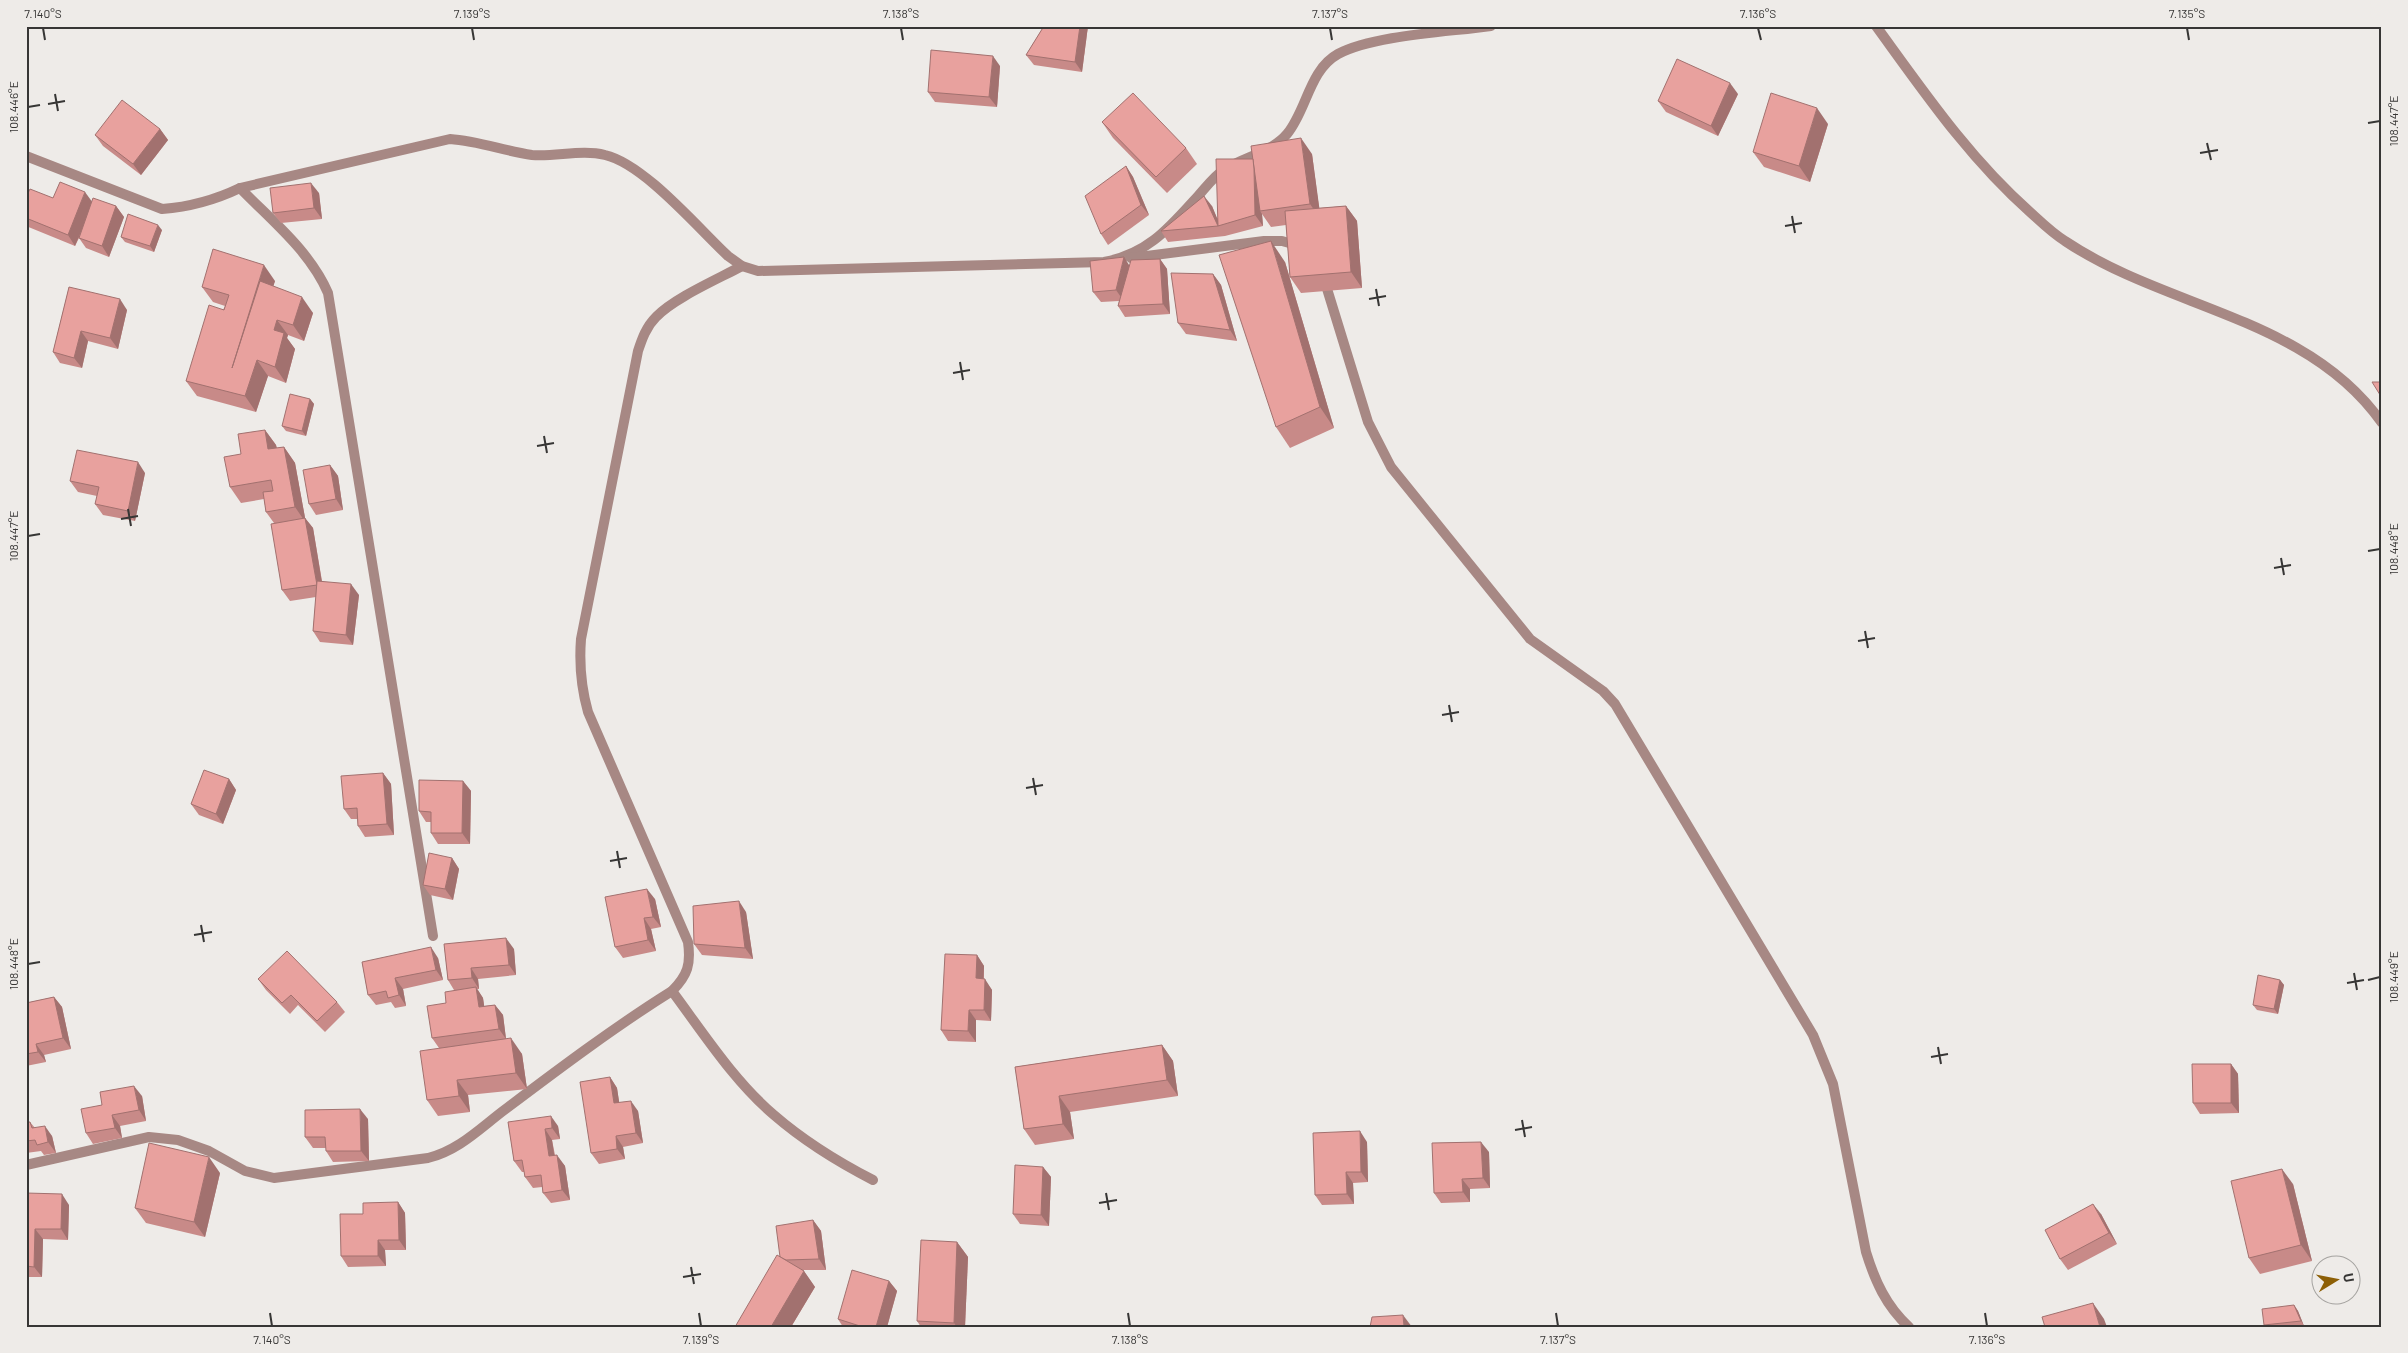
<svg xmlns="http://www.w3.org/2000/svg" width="2408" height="1353" font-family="Barlow,sans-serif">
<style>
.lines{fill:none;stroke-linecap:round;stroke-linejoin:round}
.minor{stroke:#a78884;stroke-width:10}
.wall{fill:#c88a88}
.shaded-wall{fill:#a2716f}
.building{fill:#e8a19e;stroke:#a2716f}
.ticks{fill:none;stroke:#373635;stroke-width:2}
.neatline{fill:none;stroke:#373635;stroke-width:2}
.ticks-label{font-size:12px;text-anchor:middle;fill:#373635}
</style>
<rect width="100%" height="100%" fill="#eeebe8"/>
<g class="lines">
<g class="minor">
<path d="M1876,26C1924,92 1969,158 2030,212C2041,222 2052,233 2065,241C2166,309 2308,317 2382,423"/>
<path d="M26,156L162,209C189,207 215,200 240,188L450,139C479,141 504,151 532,155C556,157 582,149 605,155C644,164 697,227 728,256L742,266L758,271L1104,262C1148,254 1169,228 1198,196C1206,187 1215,175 1225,169C1244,157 1272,152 1287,134C1307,110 1309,70 1338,54C1374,35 1449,32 1491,26"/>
<path d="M240,188C271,220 310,251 328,293L433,936"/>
<path d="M1131,258L1264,241H1282L1300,246"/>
<path d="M1324,279L1368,422L1391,467L1530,639L1603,691L1615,704L1813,1035L1833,1084L1866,1252C1875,1281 1886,1306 1909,1327"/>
<path d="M672,991C704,1034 734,1081 774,1115C804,1141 838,1162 873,1180"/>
<path d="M26,1165L149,1137L178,1140L209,1151L245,1171L274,1178L428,1158C460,1150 481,1127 507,1108C560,1068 616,1026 672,991C688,975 691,964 688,942L588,712C581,687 579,665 581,639L638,351C642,339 646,327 656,317C674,298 718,279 742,266"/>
</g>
</g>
<g class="wall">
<path d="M1044,26H1088L1082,72L1034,65L1026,55Z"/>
<path d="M1000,66L997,107L935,102L928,92Z"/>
<path d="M1738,94L1718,136L1666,112L1658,101Z"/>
<path d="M1102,122L1186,148L1197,164L1167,193L1113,138Z"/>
<path d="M1828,124L1810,182L1764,167L1753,152Z"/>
<path d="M160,129L168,140L141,175L103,146L95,135Z"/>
<path d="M1312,154L1319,208L1346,206L1357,221L1362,288L1301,293L1290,277L1286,225L1271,227L1262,214L1263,226L1225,236L1168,242L1161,231L1212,206L1217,219L1253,159Z"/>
<path d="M1126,166L1133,177L1149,215L1108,245L1101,234Z"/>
<path d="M319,193L322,219L281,223L273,213Z"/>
<path d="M26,197L53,198L92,202L116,206L124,217L109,257L86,248L79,238L75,246L26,226Z"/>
<path d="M162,230L154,252L125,242L121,237Z"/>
<path d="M1160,259L1167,269L1170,314L1125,317L1118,306L1119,301L1101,302L1093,292L1129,265Z"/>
<path d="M1285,262L1334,428L1290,448L1276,427Z"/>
<path d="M1213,274L1221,285L1237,341L1186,334L1178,323Z"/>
<path d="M275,281L273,286L313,313L304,341L288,335L287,338L295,349L286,383L268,376L256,412L197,396L186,381L225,306L213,302L202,287Z"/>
<path d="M69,287L127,310L118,349L88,341L82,368L60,363L53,352Z"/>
<path d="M310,399L314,404L306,436L286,431L282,426Z"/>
<path d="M265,430L276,445L277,448L284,447L295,463L305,518L313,528L322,581L359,595L353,645L320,642L313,631L316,597L290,601L282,590L274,523L266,512L264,499L241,503L230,487L241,454Z"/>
<path d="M330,465L338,476L343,510L316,515L309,504Z"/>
<path d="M145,473L135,521L103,515L95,504L97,496L78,492L70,481Z"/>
<path d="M383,773L391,784L394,835L365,837L358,826L357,819H351L344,809Z"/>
<path d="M229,779L236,790L223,824L199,815L191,804Z"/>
<path d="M463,781L471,791L470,844H438L431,833V822H426L419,811Z"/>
<path d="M452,858L459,869L453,900L430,895L423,885Z"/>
<path d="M655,899L661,927L651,929L656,951L623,958L615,947Z"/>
<path d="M746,912L753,959L702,955L694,944Z"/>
<path d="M444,944L514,949L516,975L478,979L479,989H477L483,998L484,1006L495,1005L503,1015L506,1039L522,1054L527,1089L468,1095L470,1112L438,1116L427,1100L439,1048L432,1038L446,1003L454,990L448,980Z"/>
<path d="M977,955L984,966V979L992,990L991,1021L976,1020V1042L948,1041L941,1030Z"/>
<path d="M438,958L443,980L403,989L406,1006L395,1008L391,1002L376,1005L368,995L362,962Z"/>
<path d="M258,979L337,1002L345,1012L325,1032L298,1005L290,1014L266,990Z"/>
<path d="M2280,980L2284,985L2278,1014L2257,1010L2253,1005Z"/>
<path d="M54,997L62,1007L71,1049L44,1055L46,1062L26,1066V1003Z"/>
<path d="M1162,1045L1173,1061L1178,1096L1070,1112L1074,1139L1035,1145L1024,1129L1015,1067Z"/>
<path d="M2231,1064L2238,1074L2239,1113L2200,1114L2193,1103Z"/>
<path d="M610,1077L617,1088L619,1102L638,1111L643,1143L623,1147L625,1159L599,1164L591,1153Z"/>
<path d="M142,1096L146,1121L120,1126L122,1138L93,1144L86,1133L102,1105Z"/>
<path d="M368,1119L369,1161L333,1162L326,1151V1148H313L305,1137Z"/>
<path d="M26,1122H30L35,1128L52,1136L56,1153L44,1155L41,1151L26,1153Z"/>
<path d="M508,1122L558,1126L560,1139L552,1140L555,1155L565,1166L570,1200L551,1203L543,1193L542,1187L533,1188L525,1177L524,1172H522L514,1161Z"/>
<path d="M1367,1142L1368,1182L1353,1183L1354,1204L1322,1205L1315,1195Z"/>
<path d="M1489,1152L1490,1188L1470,1189V1202L1441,1203L1434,1193Z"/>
<path d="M1043,1167L1051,1177L1049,1226L1020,1224L1013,1214Z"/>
<path d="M220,1173L205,1237L146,1223L135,1208Z"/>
<path d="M2293,1184L2312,1261L2260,1274L2249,1258Z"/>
<path d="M26,1193L69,1205L68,1240L43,1239L42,1277H26Z"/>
<path d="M398,1202L405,1213L406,1250H385L386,1266L348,1267L341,1256L363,1214Z"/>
<path d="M2101,1214L2117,1244L2068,1270L2060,1259Z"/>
<path d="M813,1220L821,1231L826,1270H803L815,1287L791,1327H735L780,1257Z"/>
<path d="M957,1242L968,1257L965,1327H921L917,1321Z"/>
<path d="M889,1281L897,1291L887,1327H843L838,1319Z"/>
<path d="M2294,1305L2298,1311L2304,1326L2265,1327L2264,1325Z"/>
</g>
<g class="shaded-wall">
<path d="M1080,26H1088L1082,72L1075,62Z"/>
<path d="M993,56L1000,66L997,107L989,97Z"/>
<path d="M1730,83L1738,94L1718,136L1711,126Z"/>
<path d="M1817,108L1828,124L1810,182L1799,166Z"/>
<path d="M160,129L168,140L141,175L133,164Z"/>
<path d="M1301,138L1312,154L1321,220L1310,204Z"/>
<path d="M1254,159L1260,211L1262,214L1263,226L1255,215Z"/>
<path d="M1126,166L1133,177L1149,215L1141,205Z"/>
<path d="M311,183L319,193L322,219L314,208Z"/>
<path d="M85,192L93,203L75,246L68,235Z"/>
<path d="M1204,196L1212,206L1220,225L1218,226Z"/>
<path d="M116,206L124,217L109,257L102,246Z"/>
<path d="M1346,206L1357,221L1362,288L1351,272Z"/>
<path d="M158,225L162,230L154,252L150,246Z"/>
<path d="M1271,241L1285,262L1334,428L1320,407Z"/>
<path d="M1124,257L1131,268L1123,300L1116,290Z"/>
<path d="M1160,259L1167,269L1170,314L1163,304Z"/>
<path d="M264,265L275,281L243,384L232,368Z"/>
<path d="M1213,274L1221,285L1237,341L1230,330Z"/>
<path d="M302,297L313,313L304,341L293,325Z"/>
<path d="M120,299L127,310L118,349L110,338Z"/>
<path d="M277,320L288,335L287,338L295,349L286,383L275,367L274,330Z"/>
<path d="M81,331L88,341L82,368L74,358Z"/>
<path d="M257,360L268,376L256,412L245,396Z"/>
<path d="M310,399L314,404L306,436L302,431Z"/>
<path d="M265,430L276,445L280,465L268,449Z"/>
<path d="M284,447L295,463L306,523L295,507Z"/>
<path d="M138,462L145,473L135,521L128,511Z"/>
<path d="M330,465L338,476L343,510L336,499Z"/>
<path d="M305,518L313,528L324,595L317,585Z"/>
<path d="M351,584L359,595L353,645L346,635Z"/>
<path d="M383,773L391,784L394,835L387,824Z"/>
<path d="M229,779L236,790L223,824L216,814Z"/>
<path d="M463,781L471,791L470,844L462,833Z"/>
<path d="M452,858L459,869L453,900L445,889Z"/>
<path d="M647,889L655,899L661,927L653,917Z"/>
<path d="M739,901L746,912L753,959L745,948Z"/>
<path d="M644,918L651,929L656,951L648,940Z"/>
<path d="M506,938L514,949L516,975L509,965Z"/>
<path d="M431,947L438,958L443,980L436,970Z"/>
<path d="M977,955L984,966L983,989L976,978Z"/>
<path d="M471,968L478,979L479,989L472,978Z"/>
<path d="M395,978L403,989L406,1006L399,995Z"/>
<path d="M985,979L992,990L991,1021L984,1010Z"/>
<path d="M2280,980L2284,985L2278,1014L2274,1009Z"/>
<path d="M476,987L483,998L486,1018L479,1007Z"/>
<path d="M54,997L62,1007L71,1049L63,1038Z"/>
<path d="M495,1005L503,1015L506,1039L499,1029Z"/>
<path d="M969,1010L976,1020V1042L968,1031Z"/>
<path d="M511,1038L522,1054L527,1089L516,1073Z"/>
<path d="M36,1044L44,1055L46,1062L38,1052Z"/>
<path d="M1162,1045L1173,1061L1178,1096L1167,1080Z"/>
<path d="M2231,1064L2238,1074L2239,1113L2231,1103Z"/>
<path d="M610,1077L617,1088L621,1114L614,1103Z"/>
<path d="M457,1080L468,1095L470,1112L459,1096Z"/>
<path d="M134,1086L142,1096L146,1121L139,1110Z"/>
<path d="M1059,1096L1070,1112L1074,1139L1063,1124Z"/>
<path d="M631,1101L638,1111L643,1143L636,1133Z"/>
<path d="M360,1109L368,1119L369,1161L361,1151Z"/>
<path d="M112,1115L120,1126L122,1138L115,1128Z"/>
<path d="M551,1116L558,1126L560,1139L552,1128Z"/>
<path d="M45,1126L52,1136L56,1153L48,1142Z"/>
<path d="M545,1129L552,1140L556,1167L549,1156Z"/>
<path d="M1360,1131L1367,1142L1368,1182L1361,1172Z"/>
<path d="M616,1136L623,1147L625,1159L617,1149Z"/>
<path d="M1481,1142L1489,1152L1490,1188L1483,1178Z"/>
<path d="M557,1155L565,1166L570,1200L562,1190Z"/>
<path d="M209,1157L220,1173L205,1237L194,1222Z"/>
<path d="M1043,1167L1051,1177L1049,1226L1041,1215Z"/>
<path d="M2282,1169L2293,1184L2312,1261L2301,1245Z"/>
<path d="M1346,1172L1353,1183L1354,1204L1347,1194Z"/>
<path d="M1462,1179L1470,1189V1202L1463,1192Z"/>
<path d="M62,1194L69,1205L68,1240L61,1229Z"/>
<path d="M398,1202L405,1213L406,1250L399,1240Z"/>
<path d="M2093,1204L2101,1214L2117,1244L2109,1233Z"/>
<path d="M813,1220L821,1231L826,1270L819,1259Z"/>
<path d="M35,1229L43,1239L42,1277L34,1267Z"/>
<path d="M378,1240L385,1250L386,1266L378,1256Z"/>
<path d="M957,1242L968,1257L965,1327H957L954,1323Z"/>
<path d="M804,1271L815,1287L791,1327H771Z"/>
<path d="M889,1281L897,1291L887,1327H876Z"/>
<path d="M2093,1303L2104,1319L2107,1327H2100Z"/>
<path d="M2294,1305L2298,1311L2304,1326L2301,1321Z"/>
<path d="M1403,1315L1412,1327H1404Z"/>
</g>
<g class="building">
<path d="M1044,26H1080L1075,62L1026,55Z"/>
<path d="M931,50L993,56L989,97L928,92Z"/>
<path d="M1677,59L1730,83L1711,126L1658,101Z"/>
<path d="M1133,93L1186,148L1156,177L1102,122Z"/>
<path d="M1771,93L1817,108L1799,166L1753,152Z"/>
<path d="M122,100L160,129L133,164L95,135Z"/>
<path d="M1301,138L1310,204L1260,211L1251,146Z"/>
<path d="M1216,159H1253L1254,169L1255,215L1218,226Z"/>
<path d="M1126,166L1141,205L1101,234L1085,196Z"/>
<path d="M60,182L85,192L68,235L26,218V197L30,189L53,198Z"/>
<path d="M311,183L314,208L273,213L270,188Z"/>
<path d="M1204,196L1218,226L1161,231Z"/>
<path d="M93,198L116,206L102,246L79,238Z"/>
<path d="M1346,206L1351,272L1290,277L1285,211Z"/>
<path d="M128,214L158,225L150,246L121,237Z"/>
<path d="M1271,241L1320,407L1276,427L1219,255Z"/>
<path d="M213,249L264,265L232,368L260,281L302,297L293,325L277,320L274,330L284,333L275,367L257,360L245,396L186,381L209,305L224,310L229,295L202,287Z"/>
<path d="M1124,257L1116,290L1093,292L1090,261Z"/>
<path d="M1160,259L1163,304L1118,306L1131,260Z"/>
<path d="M1171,273L1213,274L1230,330L1178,323Z"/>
<path d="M69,287L120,299L110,338L81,331L74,358L53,352Z"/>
<path d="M2372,382H2382V398Z"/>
<path d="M290,394L310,399L302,431L282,426Z"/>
<path d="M265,430L268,449L284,447L295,507L266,512L263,492L273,491L271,480L230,487L224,457L241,454L238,434Z"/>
<path d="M77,450L138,462L128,511L95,504L99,487L70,481Z"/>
<path d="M330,465L336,499L309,504L303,470Z"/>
<path d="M305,518L317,585L282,590L271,524Z"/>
<path d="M317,581L351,584L346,635L313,631Z"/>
<path d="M204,770L229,779L216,814L191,804Z"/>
<path d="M383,773L387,824L358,826L357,808L344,809L341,776Z"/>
<path d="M419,780L463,781L462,833H431V812L419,811Z"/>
<path d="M429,853L452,858L445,889L423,885Z"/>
<path d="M647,889L653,917L644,918L648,940L615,947L605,897Z"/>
<path d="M739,901L745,948L694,944L693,906Z"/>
<path d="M506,938L509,965L471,968L472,978L448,980L444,944Z"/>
<path d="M431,947L436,970L395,978L399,995L388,998L386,991L368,995L362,962Z"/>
<path d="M287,951L337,1002L317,1021L291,995L282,1003L258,979Z"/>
<path d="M945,954L977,955L976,978L985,979L984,1010H969L968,1031L941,1030Z"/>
<path d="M2258,975L2280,980L2274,1009L2253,1005Z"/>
<path d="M476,987L479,1007L495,1005L499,1029L432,1038L427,1006L446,1003L445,992Z"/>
<path d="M54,997L63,1038L36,1044L38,1052L26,1054V1003Z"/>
<path d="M511,1038L516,1073L457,1080L459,1096L427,1100L420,1051Z"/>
<path d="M1162,1045L1167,1080L1059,1096L1063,1124L1024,1129L1015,1067Z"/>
<path d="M2192,1064H2231V1103H2193Z"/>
<path d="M610,1077L614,1103L631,1101L636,1133L616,1136L617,1149L591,1153L580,1082Z"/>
<path d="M134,1086L139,1110L112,1115L115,1128L86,1133L81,1109L102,1105L100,1092Z"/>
<path d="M360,1109L361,1151H326L325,1137H305V1110Z"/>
<path d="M551,1116L552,1128L545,1129L549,1156L557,1155L562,1190L543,1193L541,1175L525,1177L522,1160L514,1161L508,1122Z"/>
<path d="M26,1122H30L32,1128L45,1126L48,1142L37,1145L35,1140L26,1141Z"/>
<path d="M1360,1131L1361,1172H1346L1347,1194L1315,1195L1313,1133Z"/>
<path d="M1481,1142L1483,1178L1462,1179L1463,1192L1434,1193L1432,1143Z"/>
<path d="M149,1143L209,1157L194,1222L135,1208Z"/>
<path d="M1015,1165L1043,1167L1041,1215L1013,1214Z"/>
<path d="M2282,1169L2301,1245L2249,1258L2231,1181Z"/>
<path d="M26,1193L62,1194L61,1229H35L34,1267L26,1266Z"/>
<path d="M398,1202L399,1240H378V1256H341L340,1214H363V1203Z"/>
<path d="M2093,1204L2109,1233L2060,1259L2045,1230Z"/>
<path d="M813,1220L819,1259L786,1260L780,1257L776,1226Z"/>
<path d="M921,1240L957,1242L954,1323L917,1321Z"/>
<path d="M777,1255L804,1271L771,1327H735Z"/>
<path d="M852,1270L889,1281L876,1327H863L838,1319Z"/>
<path d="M2093,1303L2100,1327H2045L2042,1317Z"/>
<path d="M2294,1305L2301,1321L2264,1325L2262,1309Z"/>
<path d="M1403,1315L1404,1327H1370L1372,1317Z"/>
</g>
<path class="ticks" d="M43,28L45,40M472,28L474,40M901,28L903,40M1330,28L1332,40M1758,28L1761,40M2187,28L2189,40M55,94L58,111M48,104L65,101M28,107L40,105M2368,123L2380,121M2207,143L2211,160M2200,153L2218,150M1792,216L1795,233M1785,226L1802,223M1376,289L1379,306M1369,299L1386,296M960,362L963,380M953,373L970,370M544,436L547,453M537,446L554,443M128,509L131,526M121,519L138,516M28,536L40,534M2368,551L2380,549M2281,558L2284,575M2274,568L2291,565M1865,631L1868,648M1858,641L1875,638M1449,705L1452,722M1442,715L1459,712M1033,778L1036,795M1026,788L1043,785M617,851L620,868M610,861L627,858M201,925L204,942M194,935L212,932M28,964L40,962M2354,973L2357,990M2368,980L2380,977M2347,983L2364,980M1938,1047L1941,1064M1931,1057L1948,1054M1522,1120L1525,1137M1515,1130L1532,1127M1106,1193L1109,1210M1099,1203L1117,1200M691,1267L694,1284M683,1277L701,1274M270,1313L272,1326M699,1313L701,1326M1128,1313L1130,1326M1556,1313L1558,1326M1985,1313L1987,1326"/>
<rect width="2408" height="1353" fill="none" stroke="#eeebe8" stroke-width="55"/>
<g transform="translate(2336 1280) rotate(80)"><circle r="24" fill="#eeebe8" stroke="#a5a3a0"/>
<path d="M0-4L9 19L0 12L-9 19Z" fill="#8d5f06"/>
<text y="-8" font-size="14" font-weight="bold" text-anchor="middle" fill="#373635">U</text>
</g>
<rect x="28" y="28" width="2352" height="1298" class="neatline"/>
<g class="ticks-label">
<text x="43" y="18">7.140°S</text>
<text x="472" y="18">7.139°S</text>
<text x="901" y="18">7.138°S</text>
<text x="1330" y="18">7.137°S</text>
<text x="1758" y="18">7.136°S</text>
<text x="2187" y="18">7.135°S</text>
<text transform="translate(14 107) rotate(-90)" y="4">108.446°E</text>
<text transform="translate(2394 121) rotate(-90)" y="4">108.447°E</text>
<text transform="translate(14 536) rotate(-90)" y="4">108.447°E</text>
<text transform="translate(2394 549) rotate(-90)" y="4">108.448°E</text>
<text transform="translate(14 964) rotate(-90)" y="4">108.448°E</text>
<text transform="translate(2394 977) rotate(-90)" y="4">108.449°E</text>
<text x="272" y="1344">7.140°S</text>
<text x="701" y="1344">7.139°S</text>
<text x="1130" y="1344">7.138°S</text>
<text x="1558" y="1344">7.137°S</text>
<text x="1987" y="1344">7.136°S</text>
</g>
</svg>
